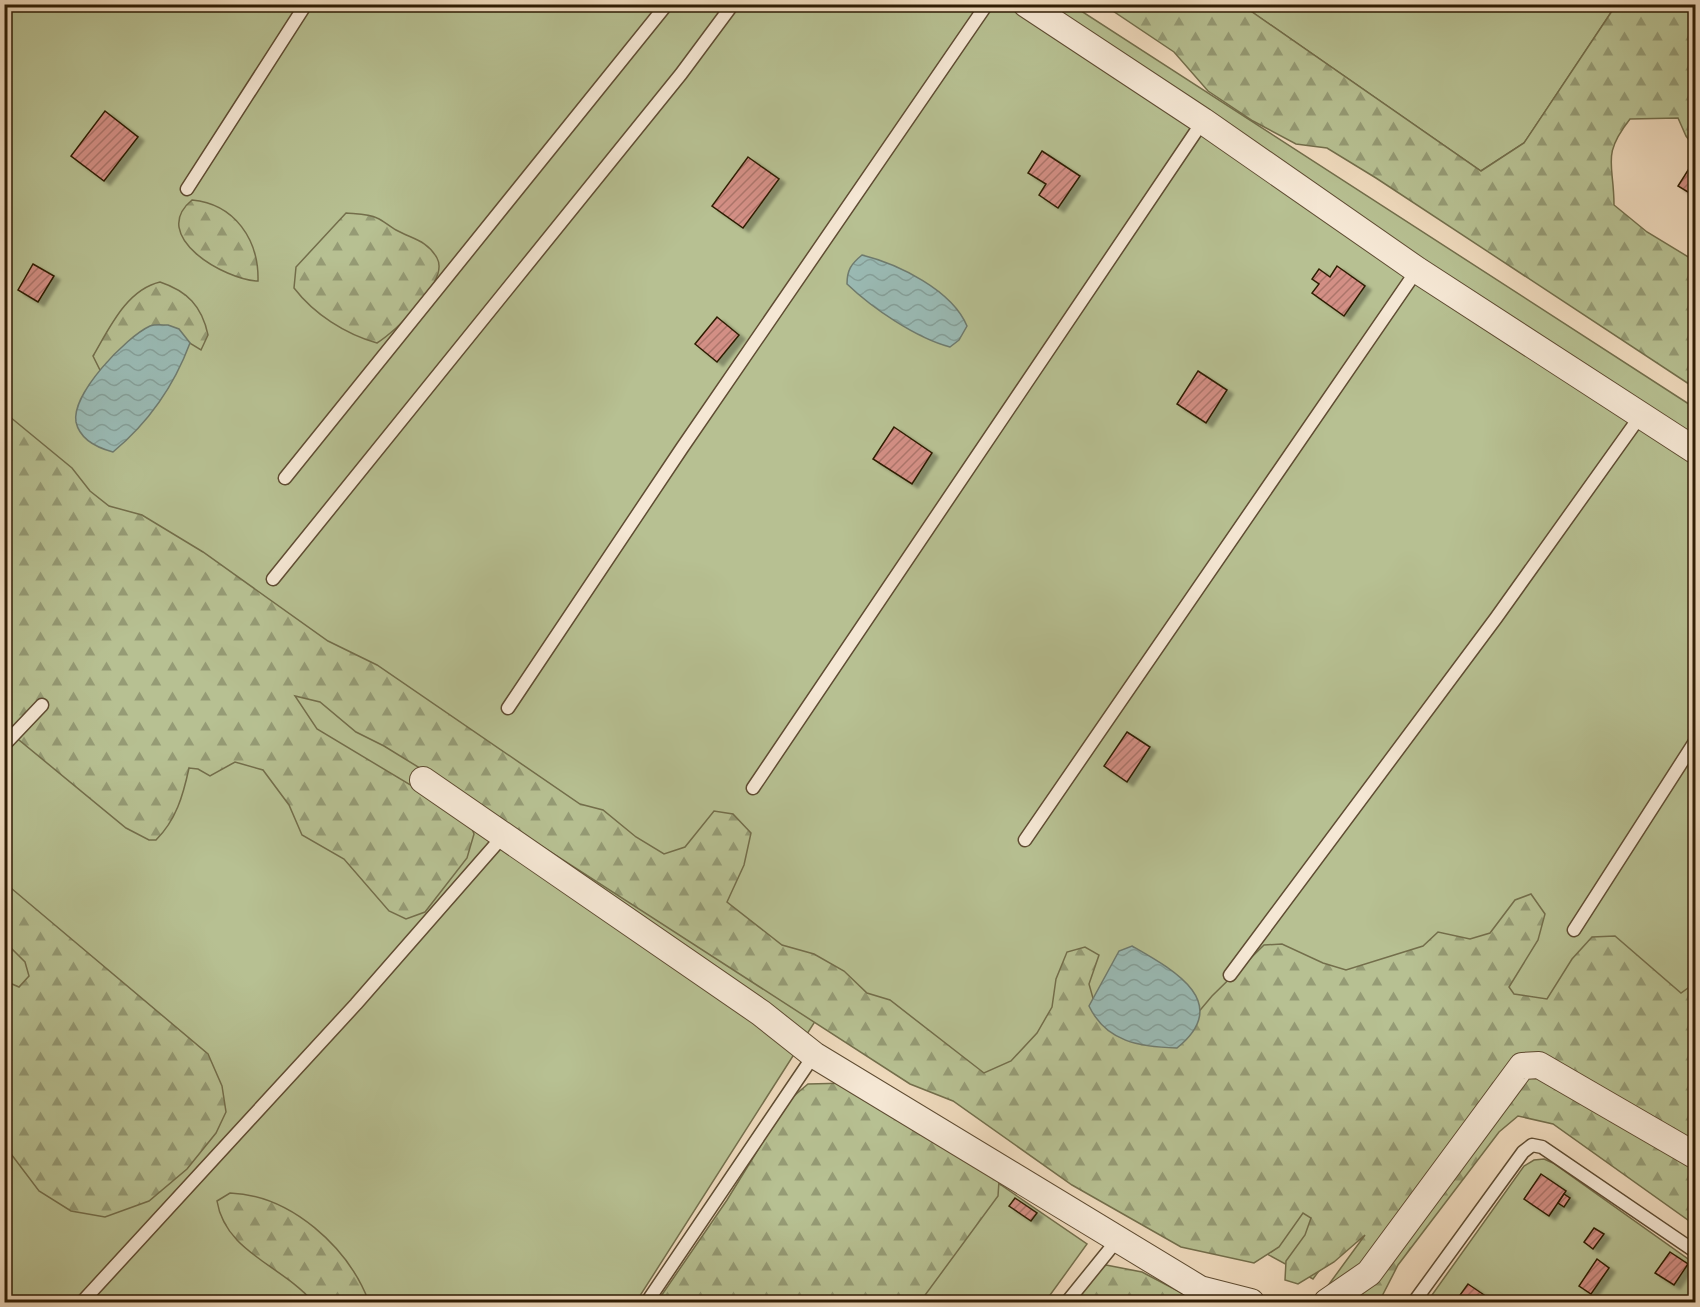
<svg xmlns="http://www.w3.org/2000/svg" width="1700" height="1307" font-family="'EB Garamond',serif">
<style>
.green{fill:#b7c092;stroke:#736e4b;stroke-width:1.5}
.forest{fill:url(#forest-firs);stroke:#736e4b;stroke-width:1.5}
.water{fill:url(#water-waves);stroke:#6f7b6e;stroke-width:1.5}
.building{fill:url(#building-hatch);stroke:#2f1d04;stroke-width:1.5;filter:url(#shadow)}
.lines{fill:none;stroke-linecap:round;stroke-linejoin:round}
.lane-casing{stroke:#5f4c32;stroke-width:15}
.street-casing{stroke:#5f4c32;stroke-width:28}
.lane{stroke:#f5e7d4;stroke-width:12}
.street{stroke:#f5e7d4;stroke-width:26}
</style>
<defs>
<pattern id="forest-firs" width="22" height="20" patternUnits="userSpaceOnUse" patternTransform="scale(1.5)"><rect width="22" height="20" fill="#b7c092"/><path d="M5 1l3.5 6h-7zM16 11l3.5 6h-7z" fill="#959b75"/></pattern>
<pattern id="water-waves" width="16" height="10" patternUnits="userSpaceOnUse" patternTransform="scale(1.5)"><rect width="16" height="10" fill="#9abab4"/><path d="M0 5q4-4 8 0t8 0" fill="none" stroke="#859f99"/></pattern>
<pattern id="building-hatch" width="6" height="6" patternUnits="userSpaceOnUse" patternTransform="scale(1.5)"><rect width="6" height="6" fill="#d38f85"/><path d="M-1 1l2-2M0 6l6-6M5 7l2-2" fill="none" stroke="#ac746b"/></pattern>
<filter id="shadow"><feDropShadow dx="6" dy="4" stdDeviation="1.5" flood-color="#0004"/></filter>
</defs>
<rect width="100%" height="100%" fill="#efdabd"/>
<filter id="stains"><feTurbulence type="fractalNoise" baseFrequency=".00333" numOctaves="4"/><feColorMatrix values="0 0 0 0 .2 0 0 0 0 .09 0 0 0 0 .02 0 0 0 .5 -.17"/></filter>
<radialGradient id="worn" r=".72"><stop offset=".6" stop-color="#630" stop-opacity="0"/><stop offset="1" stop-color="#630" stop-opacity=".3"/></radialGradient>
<g class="green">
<path d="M5,5H1072L1695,408V1112L1519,997L1313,1279L821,1012L636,1302H5Z"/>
<path d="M1242,5H1616L1524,143L1481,171Z"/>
<path d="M868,1107L1001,1185L1087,1244L1045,1302H733Z"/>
<path d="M1544,1159L1553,1163L1695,1264V1302H1427L1524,1166L1534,1160Z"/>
</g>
<g class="forest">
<path d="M1104,5H1242L1481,171L1524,143L1616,5H1695V148L1686,136L1678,118L1630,119C1601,156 1614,163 1614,205L1647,232L1695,261V388L1376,178L1327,148L1296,144L1253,121L1208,91L1174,52Z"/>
<path d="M192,200C235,204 259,240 258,281C225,280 148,236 192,200Z"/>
<path d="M346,213C355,214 369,214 377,218C384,221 390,227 396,230C412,239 427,240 437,258C450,281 395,332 377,343C345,334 314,314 294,288L296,267Z"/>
<path d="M160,282C187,291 202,306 208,335L201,350L180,337L100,370L93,356C109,329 126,290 160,282Z"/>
<path d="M4,412L72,468L90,491L109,506L142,515L203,552L328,641L377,665L580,804L603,810L636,837L664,854L685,847L714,811L733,814L751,833L744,865L727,902L782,945L814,954L844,971L867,993L890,1000L984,1073L1011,1061L1037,1033L1052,1007L1056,979L1067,952L1085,947L1099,955L1089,984L1096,1009L1175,1040L1212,996L1264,945L1282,944L1323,963L1346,970L1423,946L1438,932L1470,939L1490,933L1515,900L1531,894L1545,914L1538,940L1509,987L1514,994L1547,999L1572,959L1592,937L1615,936L1681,993L1695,983V1225L1553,1124L1518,1116L1499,1132L1398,1265L1379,1302H1316L1365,1235L1334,1262L1298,1284L1285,1280L1286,1261L1305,1235L1311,1218L1303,1213L1279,1247L1254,1263L1181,1247L1072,1185L953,1101L910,1084L436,778L384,746L356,732L320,702L295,696L317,729L469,820L474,834L467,858L425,912L406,919L389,911L344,859L302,835L289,805L263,770L235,762L210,776L198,769L189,768C183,796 176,820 156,840H149L126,828L8,731L5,733Z"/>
<path d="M5,883L208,1054L222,1086L226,1112L216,1133L187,1169L149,1201L105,1217L71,1211L39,1191L5,1146V981L19,987L29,976L25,962L5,942Z"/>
<path d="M849,1083L999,1181L998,1196L920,1302H657L727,1200L788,1101L808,1084Z"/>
<path d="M230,1193C291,1195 348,1247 369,1302H313C283,1266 225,1252 217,1201Z"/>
<path d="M1106,1265L1142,1272L1199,1302H1067L1090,1276Z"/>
</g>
<g class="water">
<path d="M862,255C898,264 952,290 967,326L959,340L950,347C916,338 872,308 847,284C847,270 851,264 862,255Z"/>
<path d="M168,325L179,329L190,343C174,386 148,423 113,452C98,448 80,440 76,422C71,394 126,337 150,326C155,324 162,325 168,325Z"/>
<path d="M1132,946C1172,969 1234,1002 1177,1048C1140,1047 1106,1042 1089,1006L1119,951Z"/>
</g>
<g class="building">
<path d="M105,111L138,137L104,181L71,156Z"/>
<path d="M1042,151L1080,176L1058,208L1039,195L1046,184L1028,173Z"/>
<path d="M748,157L779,179L743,228L712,206Z"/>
<path d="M1690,167L1696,171V197L1678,186Z"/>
<path d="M33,264L54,276L38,302L18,290Z"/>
<path d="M1337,266L1365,286L1344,316L1312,293L1319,284L1312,279L1319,269L1330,277Z"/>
<path d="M717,317L739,335L717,362L695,344Z"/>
<path d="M1198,371L1227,390L1206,423L1177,404Z"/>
<path d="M894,427L932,453L912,484L873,459Z"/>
<path d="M1127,732L1150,747L1127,782L1104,766Z"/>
<path d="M1541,1174L1566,1191L1549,1216L1524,1199Z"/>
<path d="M1564,1194L1570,1198L1564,1207L1558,1203Z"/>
<path d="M1015,1198L1037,1213L1031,1221L1009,1206Z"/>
<path d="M1594,1228L1604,1234L1593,1249L1584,1242Z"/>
<path d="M1670,1252L1688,1264L1674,1285L1655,1273Z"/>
<path d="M1597,1259L1609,1268L1591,1294L1579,1286Z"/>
<path d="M1468,1284L1493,1301L1492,1302H1455Z"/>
</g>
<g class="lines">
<defs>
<g id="lane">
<path d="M187,189L306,4"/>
<path d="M285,478L667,4"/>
<path d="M273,579L681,74L733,4"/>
<path d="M508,708L682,448L987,4"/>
<path d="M4,745L42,705"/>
<path d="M753,788L1203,121"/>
<path d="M1025,840L1417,270"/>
<path d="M1574,930L1696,740"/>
<path d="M1230,975L1496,618L1641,415"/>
<path d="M82,1302L356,1004L504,835"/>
<path d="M647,1302L814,1055"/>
<path d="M1067,1302L1118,1239"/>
<path d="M1414,1302L1523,1152L1532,1145L1542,1147L1696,1252"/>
</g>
<g id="street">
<path d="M1026,4L1203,121L1417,270L1696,451"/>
<path d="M423,780L761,1013L814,1055L1200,1289L1251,1302"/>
<path d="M1327,1302L1369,1273L1522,1066L1539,1065L1696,1156"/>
</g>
</defs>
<use href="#lane" class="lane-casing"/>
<use href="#street" class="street-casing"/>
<use href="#lane" class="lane"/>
<use href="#street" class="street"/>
</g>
<rect width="1700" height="1307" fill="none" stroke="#efdabd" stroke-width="24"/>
<rect x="6" y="6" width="1688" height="1295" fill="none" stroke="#2f1d04" stroke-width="3"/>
<rect x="12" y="12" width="1676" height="1283" fill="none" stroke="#2f1d04" stroke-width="1.5"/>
<rect width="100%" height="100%" filter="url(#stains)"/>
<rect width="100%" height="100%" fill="url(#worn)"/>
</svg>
